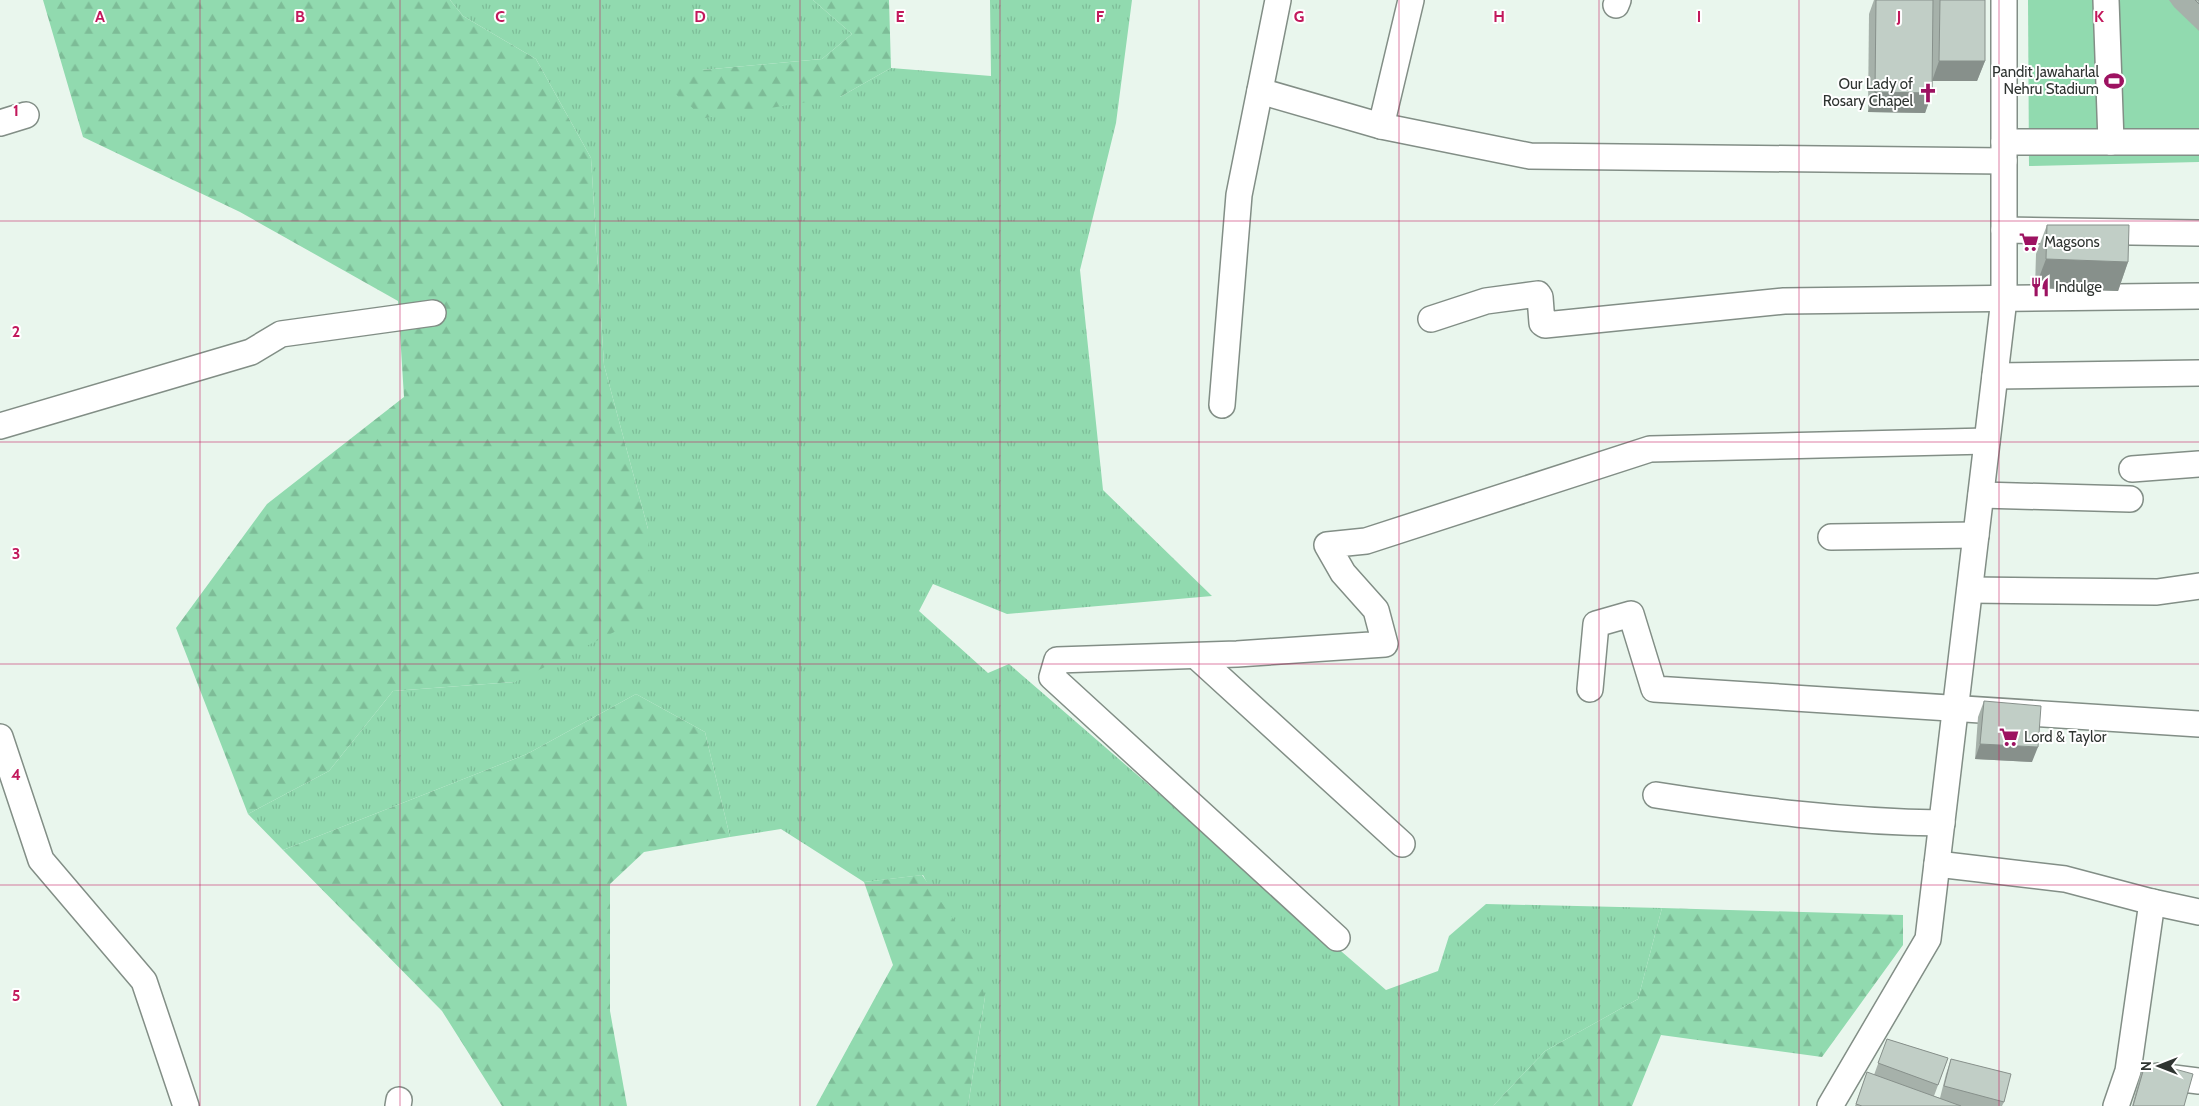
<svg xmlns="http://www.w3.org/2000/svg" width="2199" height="1106" font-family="Cabin,sans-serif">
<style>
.grass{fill:url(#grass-tufts)}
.forest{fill:url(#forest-firs)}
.pitch{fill:#91daaf}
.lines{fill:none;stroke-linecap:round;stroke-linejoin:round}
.minor-casing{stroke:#828e86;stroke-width:28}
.minor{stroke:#fff;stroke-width:25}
.wall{fill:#a6b1aa}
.shaded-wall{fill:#87908b}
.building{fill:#c1cec6;stroke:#87908b}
.grid{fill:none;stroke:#c2185b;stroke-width:1;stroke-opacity:0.55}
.labels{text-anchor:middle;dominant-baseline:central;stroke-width:4;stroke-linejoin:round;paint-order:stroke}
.poi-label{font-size:15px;fill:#2f3431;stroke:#fff;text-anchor:start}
.grid-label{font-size:16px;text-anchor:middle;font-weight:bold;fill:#c2185b;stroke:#fff;stroke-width:4;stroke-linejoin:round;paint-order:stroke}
</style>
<defs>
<pattern id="grass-tufts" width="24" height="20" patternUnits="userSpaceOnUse" patternTransform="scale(1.25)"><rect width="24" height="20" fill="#91daaf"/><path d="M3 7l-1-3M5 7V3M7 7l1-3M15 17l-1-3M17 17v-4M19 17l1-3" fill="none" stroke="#7dbc97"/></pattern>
<pattern id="forest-firs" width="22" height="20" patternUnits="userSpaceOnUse" patternTransform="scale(1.25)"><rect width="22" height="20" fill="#91daaf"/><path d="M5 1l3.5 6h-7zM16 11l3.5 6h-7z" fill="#7dbc97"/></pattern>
</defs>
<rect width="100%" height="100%" fill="#e9f6ed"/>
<path class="grass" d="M450,0H813L852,34L822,59L702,70L840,97L891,68L991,76L990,0H1132L1116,123L1080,270L1103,490L1212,596L1007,614L933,584L919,611L988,673L1009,664L1386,990L1438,971L1449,936L1486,904L1662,908L1638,999L1545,1051L1493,1106H968L985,997L923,875L864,882L781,829L730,837L705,732L636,694L527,754L283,850L248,814L329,771L393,691L515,682L648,529L604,365L591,158L536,59L463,16Z"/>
<g class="forest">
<path d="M43,0H450L463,16L536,59L591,158L604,365L648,529L650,614L515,682L393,691L329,771L248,814L176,628L267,504L404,397L398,301L240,212L83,137Z"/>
<path d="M813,0H889L891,68L840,97L705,118L673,92L702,70L822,59L852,34Z"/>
<path d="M636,694L705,732L730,837L644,852L610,884V1011L627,1106H502L442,1011L283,850L527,754Z"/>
<path d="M922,875L967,938L985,997L968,1106H816L893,965L864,882Z"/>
<path d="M1662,908L1903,915V945L1822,1057L1661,1035L1632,1106H1493L1545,1051L1638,999Z"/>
</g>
<path class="pitch" d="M2028,0H2199V162L2029,166Z"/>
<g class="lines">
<defs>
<g id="minor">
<path d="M2106,0L2111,142"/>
<path d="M1616,5L1618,0"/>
<path d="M1260,91L1381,126L1530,156L2004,161"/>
<path d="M0,123L26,115"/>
<path d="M1381,126L1411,0"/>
<path d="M2004,142H2199"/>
<path d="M2004,230L2199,233"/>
<path d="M1431,319L1486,301L1538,294L1540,297L1542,323L1545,325L1784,301L2199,296"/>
<path d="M1995,376L2199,373"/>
<path d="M1222,405L1239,195L1278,0"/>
<path d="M0,426L251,352L281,334L433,313"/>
<path d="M2132,469L2199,464"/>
<path d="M1981,495L2130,499"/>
<path d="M1831,537L1976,535"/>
<path d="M1970,590L2157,592L2199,586"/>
<path d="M1196,656L1402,844"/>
<path d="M1590,689L1596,624L1631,614L1654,689L2199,724"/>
<path d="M0,737L41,860L144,981L186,1106"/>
<path d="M1656,795C1751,810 1846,822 1942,823"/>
<path d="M1937,864L2065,879L2152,902L2199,912"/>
<path d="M1337,938L1052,677L1057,660L1237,654L1385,644L1376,610L1343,573L1327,545L1366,541L1650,449L1987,441"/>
<path d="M2158,1076L2199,1081"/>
<path d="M398,1106L399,1100"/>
<path d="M1830,1106L1928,939L2004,299V0"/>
<path d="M2116,1106L2128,1071L2152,902"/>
</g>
</defs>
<use href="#minor" class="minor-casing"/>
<use href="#minor" class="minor"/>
</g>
<g class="wall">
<path d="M1874,0H1933L1932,93L1925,113L1868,112L1869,14Z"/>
<path d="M1933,0H1985V61L1977,81H1932Z"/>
<path d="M2169,0H2199V31L2174,7Z"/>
<path d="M2047,225L2128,262L2118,291L2035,288L2036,254Z"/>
<path d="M1984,701L2032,762L1975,759L1978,717Z"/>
<path d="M1887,1039L1948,1058L1934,1096L1940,1098L1946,1074L1951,1059L2004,1102L2002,1106H1855L1867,1072L1874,1075Z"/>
<path d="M2146,1061L2184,1106H2132L2140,1076Z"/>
</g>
<g class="shaded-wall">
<path d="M1939,61H1985L1977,81H1932Z"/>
<path d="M1875,92L1932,93L1925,113L1868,112Z"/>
<path d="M2046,259L2128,262L2118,291L2035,288Z"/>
<path d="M1980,744L2038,747L2032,762L1975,759Z"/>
</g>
<g class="building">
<path d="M1876,0H1933L1932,93L1875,92Z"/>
<path d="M1940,0H1985V61H1939Z"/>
<path d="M2195,0H2199V4Z"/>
<path d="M2047,225H2129L2128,262L2046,259Z"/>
<path d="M1984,701L2041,706L2038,747L1980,744Z"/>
<path d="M1887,1039L1948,1058L1938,1085L1878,1063Z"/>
<path d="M1951,1059L2011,1074L2004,1102L1944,1086Z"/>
<path d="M2146,1061L2193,1074L2184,1106H2133Z"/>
<path d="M1867,1072L1961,1106H1862L1856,1104Z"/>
</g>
<path class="grid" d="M200,0V1106M400,0V1106M600,0V1106M800,0V1106M1000,0V1106M1199,0V1106M1399,0V1106M1599,0V1106M1799,0V1106M1999,0V1106M0,221H2199M0,442H2199M0,664H2199M0,885H2199"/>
<defs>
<symbol id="stadium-bare" viewBox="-9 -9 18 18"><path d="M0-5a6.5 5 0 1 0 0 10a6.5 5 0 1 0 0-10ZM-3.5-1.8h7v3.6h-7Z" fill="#9d1261" stroke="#fff" stroke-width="2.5" paint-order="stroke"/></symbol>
<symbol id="church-bare" viewBox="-9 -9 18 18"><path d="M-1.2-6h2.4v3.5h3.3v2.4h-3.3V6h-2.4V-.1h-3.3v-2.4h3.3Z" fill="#9d1261" stroke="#fff" stroke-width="2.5" paint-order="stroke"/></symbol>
<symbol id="supermarket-bare" viewBox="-9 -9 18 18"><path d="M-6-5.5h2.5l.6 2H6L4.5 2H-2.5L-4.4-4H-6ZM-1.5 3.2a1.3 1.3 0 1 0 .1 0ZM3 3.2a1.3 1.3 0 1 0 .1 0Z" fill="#9d1261" stroke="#fff" stroke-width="2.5" paint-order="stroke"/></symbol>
<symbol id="restaurant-bare" viewBox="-9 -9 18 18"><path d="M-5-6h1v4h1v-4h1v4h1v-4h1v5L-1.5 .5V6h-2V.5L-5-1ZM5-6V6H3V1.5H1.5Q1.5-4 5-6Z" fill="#9d1261" stroke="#fff" stroke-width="2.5" paint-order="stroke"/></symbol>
</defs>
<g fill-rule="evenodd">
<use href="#stadium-bare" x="2100" y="67" width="28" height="28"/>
<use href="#church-bare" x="1914" y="79" width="28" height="28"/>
<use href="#supermarket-bare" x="2015" y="228" width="28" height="28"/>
<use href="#restaurant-bare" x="2026" y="273" width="28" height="28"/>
<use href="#supermarket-bare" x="1995" y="723" width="28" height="28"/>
</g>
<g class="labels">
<g class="poi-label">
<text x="2099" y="72" text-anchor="end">Pandit Jawaharlal<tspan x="2099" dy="17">Nehru Stadium</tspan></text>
<text x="1913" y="84" text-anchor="end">Our Lady of<tspan x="1913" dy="17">Rosary Chapel</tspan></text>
<text x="2044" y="242">Magsons</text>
<text x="2055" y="287">Indulge</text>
<text x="2024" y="737">Lord &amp; Taylor</text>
</g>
</g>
<g class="grid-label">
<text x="100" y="22">A</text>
<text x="300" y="22">B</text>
<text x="500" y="22">C</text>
<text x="700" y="22">D</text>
<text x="900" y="22">E</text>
<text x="1100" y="22">F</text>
<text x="1299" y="22">G</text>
<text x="1499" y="22">H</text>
<text x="1699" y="22">I</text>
<text x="1899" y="22">J</text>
<text x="2099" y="22">K</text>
<text x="16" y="116">1</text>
<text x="16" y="337">2</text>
<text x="16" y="559">3</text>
<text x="16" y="780">4</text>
<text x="16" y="1001">5</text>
</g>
<g transform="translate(2159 1066) rotate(270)" stroke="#ffffff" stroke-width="4" paint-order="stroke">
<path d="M0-4L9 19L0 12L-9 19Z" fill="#2f3431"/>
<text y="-8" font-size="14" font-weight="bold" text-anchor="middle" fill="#2f3431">N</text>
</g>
</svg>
